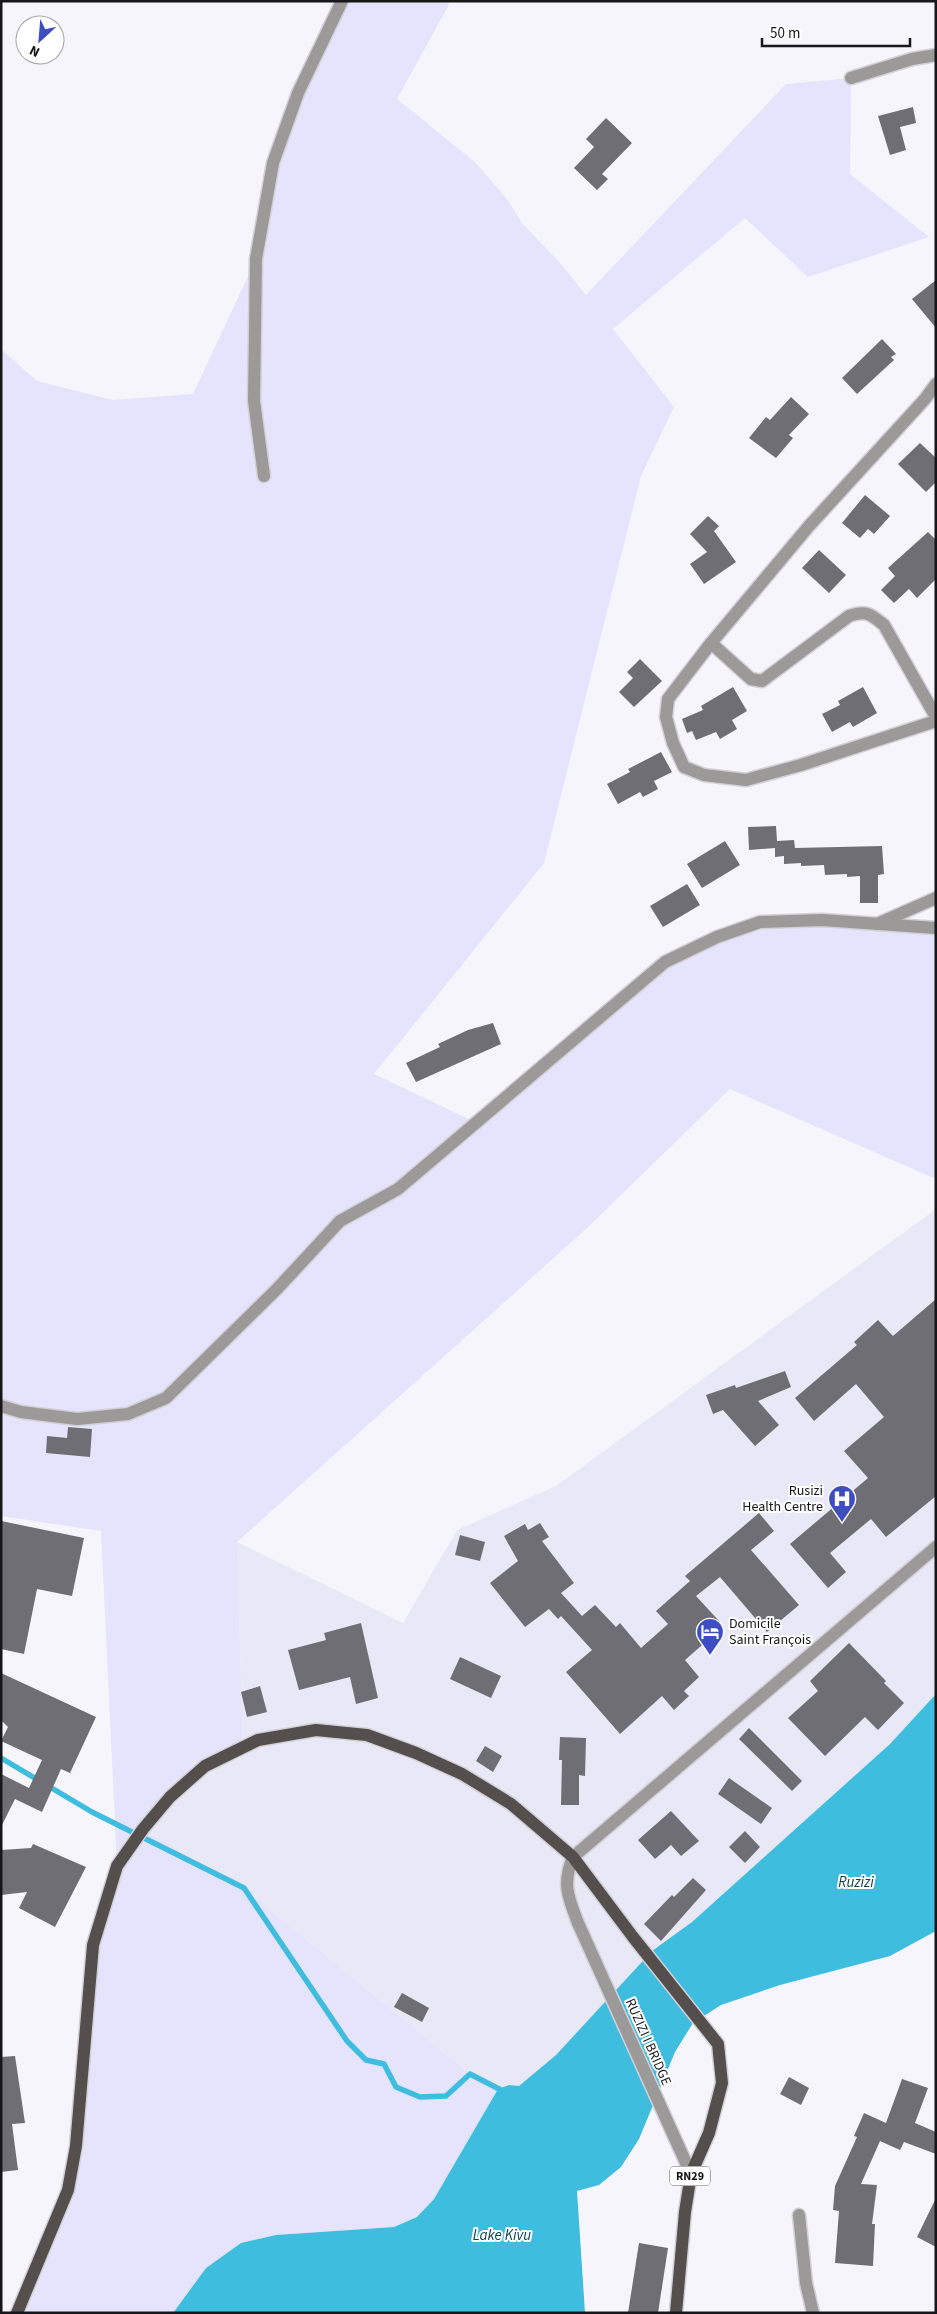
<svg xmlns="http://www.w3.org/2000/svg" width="937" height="2314" font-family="'Source Sans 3',sans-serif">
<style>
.built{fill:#e9e8f6}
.green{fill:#e6e4fc}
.water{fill:#3fbddf}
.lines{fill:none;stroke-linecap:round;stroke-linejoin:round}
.stream{stroke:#3fbddf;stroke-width:5.5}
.building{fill:#6e6e74}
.minor-casing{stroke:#d2d1d8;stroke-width:15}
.primary-casing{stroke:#d2d1d8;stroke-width:15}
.minor{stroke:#9c9999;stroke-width:12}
.primary{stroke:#544e4d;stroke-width:12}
.labels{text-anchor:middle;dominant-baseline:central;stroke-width:4;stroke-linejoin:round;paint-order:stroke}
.shield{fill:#fff;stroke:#5d5d5e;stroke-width:1}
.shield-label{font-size:12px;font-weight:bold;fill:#171719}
.poi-label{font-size:14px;fill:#171719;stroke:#fff;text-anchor:end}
.street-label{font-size:14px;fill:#171719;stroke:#fff}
.water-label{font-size:15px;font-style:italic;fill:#0b4251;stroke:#fff}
</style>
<rect width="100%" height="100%" fill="#f6f5fc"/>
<path class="built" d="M936,1209V1694L890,1744L692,1922L652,1951L556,2055L519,2086L509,2085L498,2089L470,2074L244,1888L143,1829L170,1797L243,1747L237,1542L403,1623L457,1530L556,1486Z"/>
<path class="green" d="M342,1H451L397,99L475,162L506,198L522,223L560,263L586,295L786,84L851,78L850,174L929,237L808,277L745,218L613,329L674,407L641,476L544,863L374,1074L475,1122L665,962L760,922L936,928V1179L730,1089L586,1229L237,1542L243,1748L205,1766L143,1829L244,1888L470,2074L498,2089L434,2199L417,2217L394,2227L276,2235L241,2243L206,2268L173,2313H17L68,2190L93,1945L117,1866L101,1531L1,1516V349L37,381L113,400L193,394L256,259L273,163Z"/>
<path class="water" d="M936,1694V1931L890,1956L780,1985L721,2005L693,2023L675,2052L639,2139L621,2167L599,2185L577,2191L585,2313H173L206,2268L241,2243L276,2235L394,2227L417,2217L434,2199L498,2089L509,2085L519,2086L556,2055L652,1951L692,1922L890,1744Z"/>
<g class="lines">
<path class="stream" d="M1,1758L92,1812L244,1888L347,2041L366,2060L384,2064L396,2087L420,2097L446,2096L470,2074L503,2091"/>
</g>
<g class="building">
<path d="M913,107L916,123L900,127L906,150L890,155L878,116Z"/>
<path d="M606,118L632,143L602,174L608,179L597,190L574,168L594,147L586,139Z"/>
<path d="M936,280V328L912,299Z"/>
<path d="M882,339L896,354L891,357L894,360L857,394L842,378Z"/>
<path d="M791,397L809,414L789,435L793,438L776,458L749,438L766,417L770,420Z"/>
<path d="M920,443L936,458V482L926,492L898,464Z"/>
<path d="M865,495L890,516L874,534L868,529L860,538L842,523Z"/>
<path d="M708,516L719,526L714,531L736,562L704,584L690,564L707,552L690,534Z"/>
<path d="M928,532L936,540V579L917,598L909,589L894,603L881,590L895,576L888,568Z"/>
<path d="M819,550L846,575L829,593L802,568Z"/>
<path d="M640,659L662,681L634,707L619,692L633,678L627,672Z"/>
<path d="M733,687L747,711L732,720L737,729L720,739L716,732L696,740L692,731L687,733L682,719L703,710L701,706Z"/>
<path d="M863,687L877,713L853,727L850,722L832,732L822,714L840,705L838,701Z"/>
<path d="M661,752L672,772L654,781L658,789L643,797L640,792L618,804L607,784L630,772L628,769Z"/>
<path d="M776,826L777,841L794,840L795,848L882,846L884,874L878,875V903H860V876L847,877V874L825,875L824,865L801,866V863L784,864V856L775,857V848L749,850L748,827Z"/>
<path d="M725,841L740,865L702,888L687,864Z"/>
<path d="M687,884L700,905L663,927L650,906Z"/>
<path d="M493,1023L501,1044L416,1082L406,1063L440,1047L438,1044L468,1030Z"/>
<path d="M936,1299V1496L886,1537L871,1519L830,1553L846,1572L828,1588L790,1544L868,1478L844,1451L884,1417L856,1384L814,1421L795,1398L857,1345L854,1342L878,1320L893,1336Z"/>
<path d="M785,1371L791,1387L758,1401L779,1425L755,1446L723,1410L713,1414L706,1395L735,1385L736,1388Z"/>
<path d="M68,1427L92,1429L90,1457L46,1453L47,1436L67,1438Z"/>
<path d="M759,1513L774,1531L751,1550L799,1605L767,1632L720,1577L696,1596L720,1622L705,1635L709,1639L685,1660L699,1677L684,1691L689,1696L674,1710L662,1696L620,1734L566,1672L592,1650L561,1616L558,1619L549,1609L525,1627L490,1583L518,1561L504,1536L525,1524L528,1530L540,1523L549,1537L542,1541L574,1583L561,1593L582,1616L595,1605L616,1627L620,1623L641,1648L668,1624L656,1611L690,1581L685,1576Z"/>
<path d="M1,1521L84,1538L72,1596L37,1589L24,1654L1,1649Z"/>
<path d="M460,1535L485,1542L480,1561L455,1555Z"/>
<path d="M361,1623L378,1698L356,1704L350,1677L299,1690L288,1650L326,1640L324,1633Z"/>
<path d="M849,1643L886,1681L884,1683L904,1703L878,1730L865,1717L825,1756L788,1718L818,1691L810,1681Z"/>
<path d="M460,1657L501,1676L491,1698L450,1679Z"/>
<path d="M1,1673L96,1717L70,1773L61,1769L42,1812L15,1799L1,1827V1774L29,1788L42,1760L1,1741L8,1727L1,1720Z"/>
<path d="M260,1686L267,1712L247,1717L241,1692Z"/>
<path d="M749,1728L802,1781L792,1791L739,1739Z"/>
<path d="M560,1737L586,1738L585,1776L579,1775V1805H561L562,1760H559Z"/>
<path d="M485,1746L502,1756L493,1772L476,1761Z"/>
<path d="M729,1778L772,1808L761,1824L718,1794Z"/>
<path d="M671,1811L699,1841L681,1856L671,1845L655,1859L638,1840Z"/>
<path d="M745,1831L760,1847L745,1863L729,1847Z"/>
<path d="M33,1844L86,1867L55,1927L19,1908L27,1892L1,1895V1850L31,1848Z"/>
<path d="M693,1878L706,1890L661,1941L644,1924L672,1895L674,1897Z"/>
<path d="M402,1993L429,2008L422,2022L394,2007Z"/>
<path d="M15,2056L25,2123L12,2124L18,2170L1,2172V2057Z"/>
<path d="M789,2077L809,2088L801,2105L780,2094Z"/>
<path d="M902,2079L928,2088L915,2123L936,2132V2154L904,2142L900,2150L880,2141L861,2184L877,2185L872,2224H875L873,2266L835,2263L839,2211L833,2210L835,2186L857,2137L854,2136L864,2113L886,2123Z"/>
<path d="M936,2198V2247L917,2237Z"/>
<path d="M639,2243L668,2248L658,2313H628Z"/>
</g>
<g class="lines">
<defs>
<g id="minor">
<path d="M851,78L912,59L936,55"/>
<path d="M936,384L925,399L809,526L711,643L668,699L666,717L673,743L684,767L704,775L746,780L801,765L936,721"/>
<path d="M264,476L254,401L256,259L273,163L298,93L342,1"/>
<path d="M711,643L751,679L762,681L849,616C867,610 870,614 884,625L936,717"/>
<path d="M877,924L936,898"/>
<path d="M1,1406L21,1412L77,1419L128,1414L166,1398L277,1289L340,1221L398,1189L665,962L717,937L760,922L822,920L936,928"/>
<path d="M691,2174L578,1923C568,1897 562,1884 573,1857L936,1547"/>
<path d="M799,2215L806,2283L813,2313"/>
</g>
<path id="primary" d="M17,2313L68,2190L76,2146L93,1945L117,1866L143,1829L170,1797L205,1766L258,1740L316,1730L367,1735L416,1753L462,1774L511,1804L573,1857L633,1937L718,2044L722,2083L709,2133L691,2174L685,2212L676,2313"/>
</defs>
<use href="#minor" class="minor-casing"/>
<use href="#primary" class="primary-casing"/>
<use href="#minor" class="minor"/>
<use href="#primary" class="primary"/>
</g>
<defs>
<symbol id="hospital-pin" viewBox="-11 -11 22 30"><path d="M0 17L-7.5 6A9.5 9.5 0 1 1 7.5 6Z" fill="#3e4dc1" stroke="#fff"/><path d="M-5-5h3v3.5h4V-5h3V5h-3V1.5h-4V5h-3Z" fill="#fff"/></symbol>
<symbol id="hotel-pin" viewBox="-11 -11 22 30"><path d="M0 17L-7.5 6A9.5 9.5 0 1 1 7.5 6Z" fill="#3e4dc1" stroke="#fff"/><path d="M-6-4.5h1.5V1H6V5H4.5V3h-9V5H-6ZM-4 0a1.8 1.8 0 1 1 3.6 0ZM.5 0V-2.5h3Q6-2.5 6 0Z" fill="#fff"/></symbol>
</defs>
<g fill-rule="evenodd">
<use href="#hospital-pin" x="826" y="1483" width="32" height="43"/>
<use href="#hotel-pin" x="694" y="1616" width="32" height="43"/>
</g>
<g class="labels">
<rect class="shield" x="670" y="2166.5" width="40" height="19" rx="4"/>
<g class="shield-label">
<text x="690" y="2176">RN29</text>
</g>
<g class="poi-label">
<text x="823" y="1491">Rusizi<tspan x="823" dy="16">Health Centre</tspan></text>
<text x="729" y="1624" text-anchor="start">Domicile<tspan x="729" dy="16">Saint François</tspan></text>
</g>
<g class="street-label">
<text transform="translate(648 2042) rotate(66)">RUZIZI I BRIDGE</text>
</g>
<g class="water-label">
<text x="856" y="1882">Ruzizi</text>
<text x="502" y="2235">Lake Kivu</text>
</g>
</g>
<rect width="937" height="2314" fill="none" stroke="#171719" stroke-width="5"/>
<g transform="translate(40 40) rotate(206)"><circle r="24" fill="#ffffff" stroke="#a2a2a3"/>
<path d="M0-4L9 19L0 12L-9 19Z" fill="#3e4dc1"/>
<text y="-8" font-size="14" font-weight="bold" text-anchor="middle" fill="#171719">N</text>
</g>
<path d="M762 38v8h148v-8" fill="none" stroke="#171719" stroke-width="2.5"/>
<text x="770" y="38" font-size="15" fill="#171719" stroke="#ffffff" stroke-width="4" paint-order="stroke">50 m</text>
</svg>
